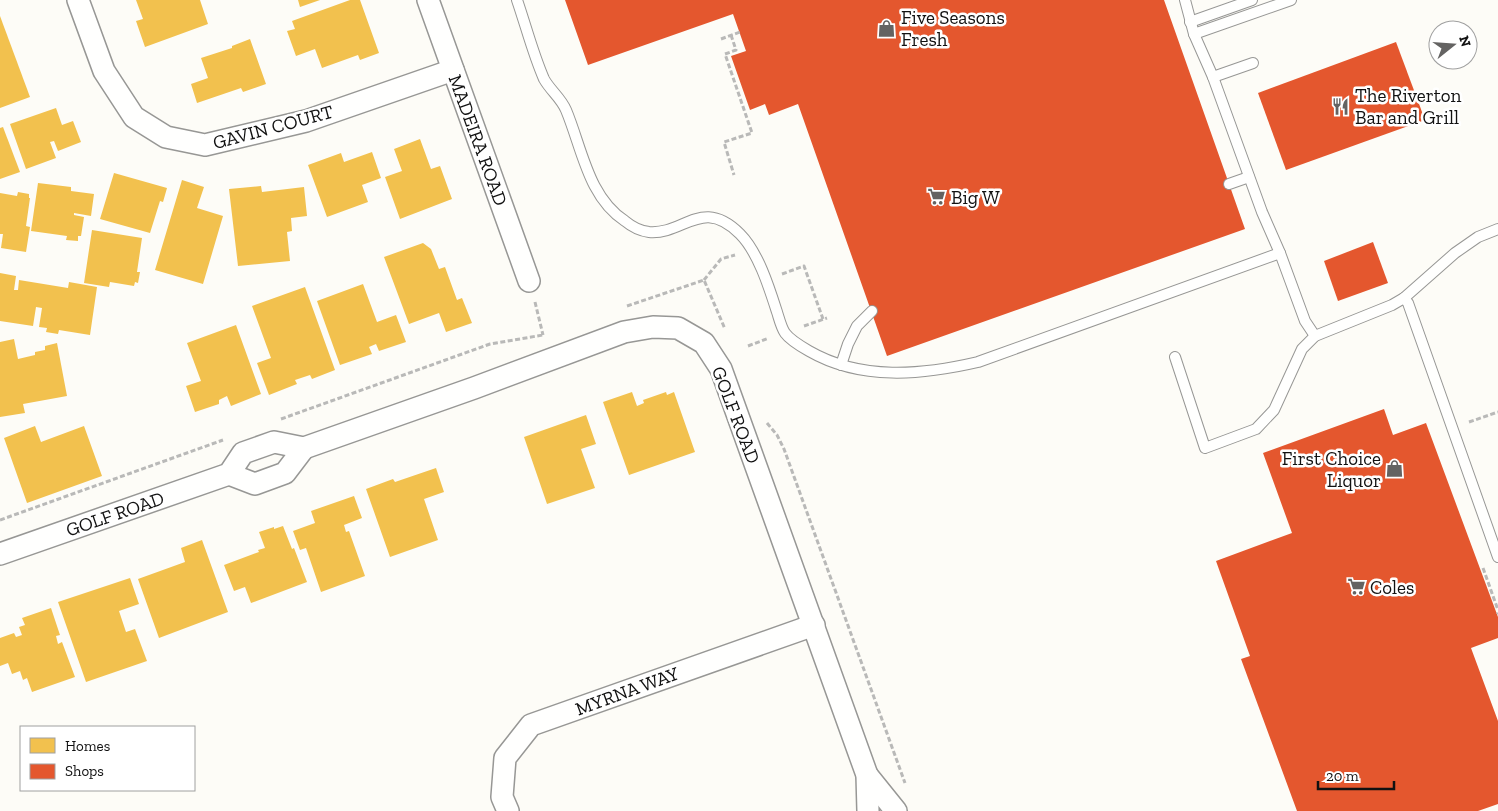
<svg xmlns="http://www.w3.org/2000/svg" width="1498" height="811" font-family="'Zilla Slab',serif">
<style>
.homes{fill:#f2c14e}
.shops{fill:#e4572e}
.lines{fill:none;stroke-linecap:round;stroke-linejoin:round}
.lane-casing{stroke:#979795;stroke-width:12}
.street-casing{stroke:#979795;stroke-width:24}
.path{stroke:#b9b9b8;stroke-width:3;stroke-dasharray:5 2.5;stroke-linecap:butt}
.lane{stroke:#fffffe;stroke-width:10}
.street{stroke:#fffffe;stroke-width:21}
.labels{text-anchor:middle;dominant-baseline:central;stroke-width:5;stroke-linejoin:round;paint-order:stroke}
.poi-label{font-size:19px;fill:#111;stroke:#fff;text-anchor:start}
.street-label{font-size:19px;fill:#111;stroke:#fff}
</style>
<rect width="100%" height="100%" fill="#fdfcf7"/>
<g class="homes">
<path d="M136,0H200L208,24L145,47L136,21L143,19Z"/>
<path d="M298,0H320L300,7Z"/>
<path d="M350,0H360L379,53L360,60L358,55L322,68L315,49L296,56L287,31L295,29L292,21Z"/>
<path d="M0,16L30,97L0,108Z"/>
<path d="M250,39L266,84L243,92L241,88L197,103L191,84L208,78L201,58L232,48V46Z"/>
<path d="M56,108L62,125L73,121L81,142L58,151L54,141L50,142L56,158L26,169L10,124Z"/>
<path d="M3,127L20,172L0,179V128Z"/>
<path d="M420,139L431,169L440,166L452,199L400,219L385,177L402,171L394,149Z"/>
<path d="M372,152L381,178L362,185L368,202L327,217L308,165L341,153L344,162Z"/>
<path d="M114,173L167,188L163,202L160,201L150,233L100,219Z"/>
<path d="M182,180L204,187L197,208L223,216L203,284L155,270Z"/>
<path d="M38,183L71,187V191L94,194L91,216L74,213V215L84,217L81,236H78V241L66,240L67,236L31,231Z"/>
<path d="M261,186L262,192L304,187L307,216L291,218L292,231L287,232L290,261L238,266L229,189Z"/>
<path d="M18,192L29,194V198H30L26,226L30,227L26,252L1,248L3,234H0V193L17,196Z"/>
<path d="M92,230L142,238L137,272H140L138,283L135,282L134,286L110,282L109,287L84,283Z"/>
<path d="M423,243L431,249L439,269L445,267L457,300L462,298L472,323L446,332L439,313L409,324L384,257Z"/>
<path d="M0,273L16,276L14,290H18L19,280L68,288L69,282L97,287L90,335L59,330L58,334L46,332L47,328L39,327L42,308L36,307L33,326L0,321Z"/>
<path d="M363,284L377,322L396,315L406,342L379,351L376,344L369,347L372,354L340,365L317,301Z"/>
<path d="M305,287L335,370L312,379L310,375L295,380L297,384L269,395L257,363L271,358L252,306Z"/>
<path d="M236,325L261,394L231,406L227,396L219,400V404L195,412L186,386L201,381L187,343Z"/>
<path d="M14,339L18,359L35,355V352L45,350V346L57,343L67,396L23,404L25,413L0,417V342Z"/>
<path d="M632,392L637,406L644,403L643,400L666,392L667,395L674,392L695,452L629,475L603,402Z"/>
<path d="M586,415L596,444L581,449L595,488L547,504L524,437Z"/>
<path d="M35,426L41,442L84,426L102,476L27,503L4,438Z"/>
<path d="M436,468L444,492L424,499L438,540L390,557L366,489L393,479L395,482Z"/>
<path d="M354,496L362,518L344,525L346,532L349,531L365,576L321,592L306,548L300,550L293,531L315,523L311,511Z"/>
<path d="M283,526L292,549L294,548L307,582L251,603L245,587L234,591L224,565L259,552L258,550L265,548L259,532L274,527V529Z"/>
<path d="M202,540L228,612L159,638L138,579L185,562L181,548Z"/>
<path d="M130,578L139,604L119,611L126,632L135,629L147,661L86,682L58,602Z"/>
<path d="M51,608L60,635L56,636L58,644L62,642L75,677L32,692L27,678L23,680L20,671L12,674L8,663L0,666V638L14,633L16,637L22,635L19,627L25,625L22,618Z"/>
</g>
<g class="shops">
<path d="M565,0H1164L1245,229L887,356L798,104L769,115L765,104L750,110L731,56L746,51L733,14L588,65Z"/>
<path d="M1396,42L1425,120L1286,170L1258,93Z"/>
<path d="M1373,242L1388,283L1338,301L1324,261Z"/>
<path d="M1384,409L1393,435L1426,423L1498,617V638L1471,648L1498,721V804L1478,811H1297L1241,659L1250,656L1216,561L1292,533L1263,453Z"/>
</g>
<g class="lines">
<defs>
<g id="lane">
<path d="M517,0C526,26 533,54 544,79C550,90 561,98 566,110C582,148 588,197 625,221C631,226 640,231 649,232C684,235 702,196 740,234C758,252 769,287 777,312C779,318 781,327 785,333C790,340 802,347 809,351C861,381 922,375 978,362L1280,253"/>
<path d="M1185,0L1194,34L1213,77L1262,212L1280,253L1305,321L1315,336"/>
<path d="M1190,22L1252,0"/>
<path d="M1194,34L1291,0"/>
<path d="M1213,77L1253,63"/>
<path d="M1229,184L1249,177"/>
<path d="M1404,298L1408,303L1498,557"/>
<path d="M1175,357L1205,448L1256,429L1274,410L1302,349L1315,336L1392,305L1404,298L1455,253L1478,237L1498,229"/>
<path d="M841,365L848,344L857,326L872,311"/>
</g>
<g id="street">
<path d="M78,0L104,71L134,117L166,137L205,145L306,121L453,70"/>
<path d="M428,0L529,281"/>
<path d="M229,474L255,484L285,473L304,448"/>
<path d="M0,554L229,474L243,453L274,442L304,448L474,388L624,332L653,327L678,328L704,343L721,369L867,775L868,811"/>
<path d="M867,775L896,811"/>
<path d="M508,811L502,797L505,758L531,725L814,625"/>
</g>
</defs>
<use href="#lane" class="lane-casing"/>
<use href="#street" class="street-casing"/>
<g class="path">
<path d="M731,35L736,50L725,54L752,133L724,142L734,175"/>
<path d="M721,39L740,32"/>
<path d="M782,274L804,266L823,319"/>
<path d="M704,280L721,259L735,255"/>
<path d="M535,302L543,335"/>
<path d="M627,306L704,280L725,329"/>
<path d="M804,326L827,318"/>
<path d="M748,346L769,338"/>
<path d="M281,419L490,344L543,335"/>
<path d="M1469,422L1498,412"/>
<path d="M767,423L777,435L784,449L905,783"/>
<path d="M0,520L223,440"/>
<path d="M1483,568L1498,610"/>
<path d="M1497,614L1498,613"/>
</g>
<use href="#lane" class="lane"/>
<use href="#street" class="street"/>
</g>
<defs>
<symbol id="shop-bare" viewBox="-9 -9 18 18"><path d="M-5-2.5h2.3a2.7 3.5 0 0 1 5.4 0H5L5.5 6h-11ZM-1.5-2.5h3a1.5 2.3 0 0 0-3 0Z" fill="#646362" stroke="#fff" stroke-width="2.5" paint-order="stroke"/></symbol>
<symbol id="restaurant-bare" viewBox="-9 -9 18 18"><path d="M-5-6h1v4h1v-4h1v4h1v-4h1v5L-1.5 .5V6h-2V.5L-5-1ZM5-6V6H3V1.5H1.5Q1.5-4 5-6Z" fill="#646362" stroke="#fff" stroke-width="2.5" paint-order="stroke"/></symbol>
<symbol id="supermarket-bare" viewBox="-9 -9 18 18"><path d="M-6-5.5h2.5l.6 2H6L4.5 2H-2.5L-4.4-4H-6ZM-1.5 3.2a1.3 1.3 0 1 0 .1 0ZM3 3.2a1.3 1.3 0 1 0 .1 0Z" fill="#646362" stroke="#fff" stroke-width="2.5" paint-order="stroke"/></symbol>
</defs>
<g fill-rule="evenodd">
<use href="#shop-bare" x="874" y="16" width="25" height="25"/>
<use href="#restaurant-bare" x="1328" y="94" width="25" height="25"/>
<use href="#supermarket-bare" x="924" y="184" width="25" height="25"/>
<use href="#shop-bare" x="1382" y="456" width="25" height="25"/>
<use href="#supermarket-bare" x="1344" y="574" width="25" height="25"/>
</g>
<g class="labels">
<g class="poi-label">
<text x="901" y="17">Five Seasons<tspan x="901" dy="22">Fresh</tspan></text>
<text x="1355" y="95">The Riverton<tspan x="1355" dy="22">Bar and Grill</tspan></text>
<text x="951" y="197">Big W</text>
<text x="1381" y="458" text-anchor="end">First Choice<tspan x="1381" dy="22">Liquor</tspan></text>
<text x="1370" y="587">Coles</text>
</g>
<g class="street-label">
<text transform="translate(273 127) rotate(-15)">GAVIN COURT</text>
<text transform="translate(478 140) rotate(70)">MADEIRA ROAD</text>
<text transform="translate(736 415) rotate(69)">GOLF ROAD</text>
<text transform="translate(115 514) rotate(-19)">GOLF ROAD</text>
<text transform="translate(627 691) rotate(-20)">MYRNA WAY</text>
</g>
</g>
<rect x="20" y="726" width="175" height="65" fill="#ffffff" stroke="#a0a0a0"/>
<rect x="30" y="738" width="25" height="15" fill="#f2c14e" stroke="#a0a0a0"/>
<text x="65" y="751" font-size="15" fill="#111111">Homes</text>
<rect x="30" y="764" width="25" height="15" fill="#e4572e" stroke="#a0a0a0"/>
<text x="65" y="776" font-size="15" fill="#111111">Shops</text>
<g transform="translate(1453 45) rotate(73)"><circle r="24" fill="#ffffff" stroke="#a0a0a0"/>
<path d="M0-4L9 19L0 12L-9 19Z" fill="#646362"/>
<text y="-8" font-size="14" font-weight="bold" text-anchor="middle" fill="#111111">N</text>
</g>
<path d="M1318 781v8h76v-8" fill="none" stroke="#111111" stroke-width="2.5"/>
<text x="1326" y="781" font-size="15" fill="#111111" stroke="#ffffff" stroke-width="4" paint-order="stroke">20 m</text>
</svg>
